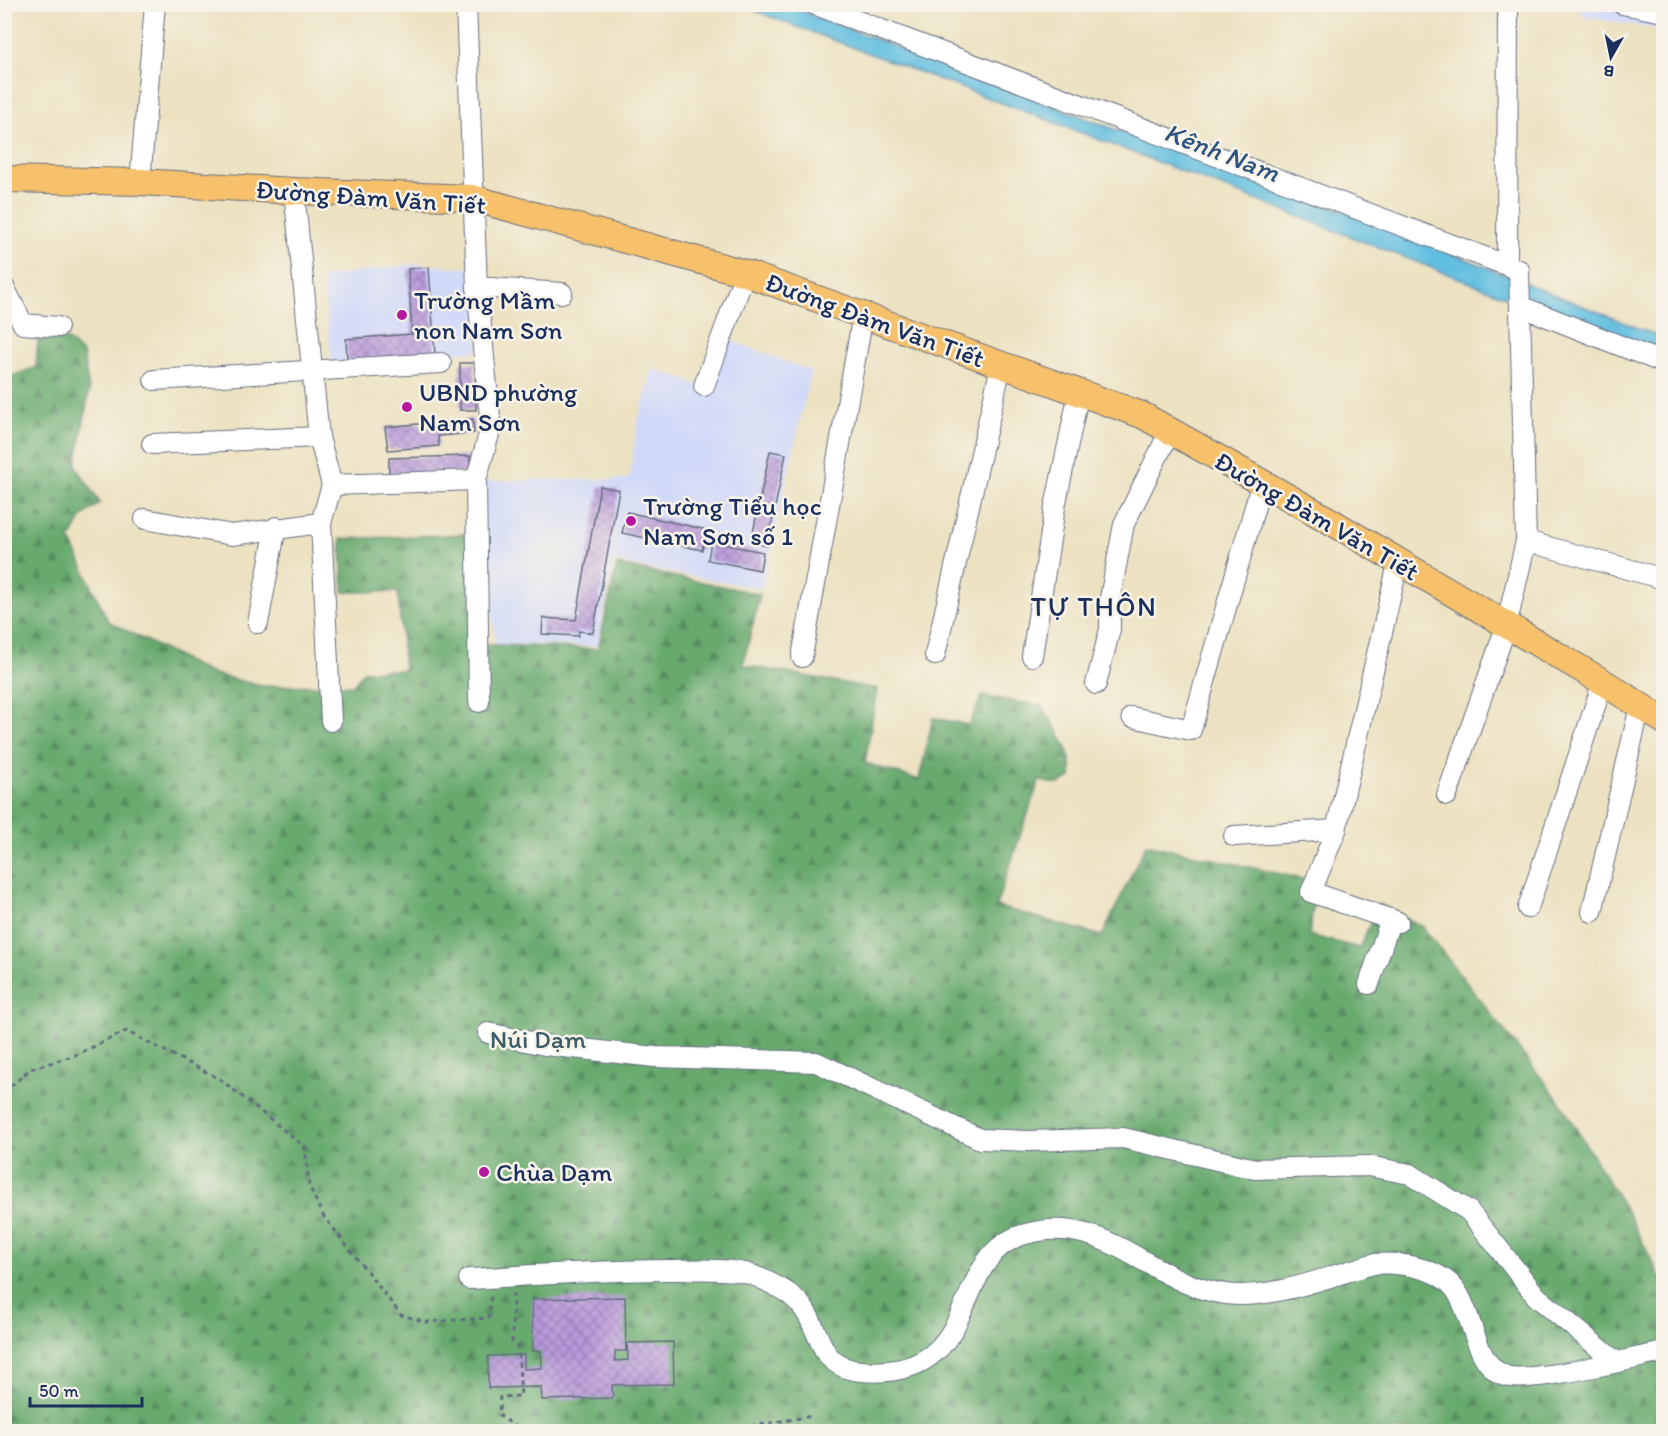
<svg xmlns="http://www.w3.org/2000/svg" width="1668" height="1436" font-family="Itim,sans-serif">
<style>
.built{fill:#d1d9f9}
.forest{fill:url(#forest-firs);stroke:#426c66;stroke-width:1.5}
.water{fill:#62bfe0;stroke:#3e779f;stroke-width:1.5}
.building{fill:url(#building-cross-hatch)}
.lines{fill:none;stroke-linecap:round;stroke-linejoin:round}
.minor-casing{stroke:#646d80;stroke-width:22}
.major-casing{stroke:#646d80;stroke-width:28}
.path{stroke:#646d80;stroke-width:3;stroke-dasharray:4.5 4.5;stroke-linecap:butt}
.minor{stroke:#fff;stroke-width:20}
.major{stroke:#f7c06b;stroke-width:26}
.poi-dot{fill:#b5179e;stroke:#f7f3e8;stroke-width:2}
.labels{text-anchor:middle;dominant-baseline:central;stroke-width:5;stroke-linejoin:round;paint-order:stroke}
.street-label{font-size:26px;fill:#1b2f5e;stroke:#f7f3e8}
.poi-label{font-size:26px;fill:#1b2f5e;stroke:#f7f3e8;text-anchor:start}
.park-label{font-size:26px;fill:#395c68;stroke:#f7f3e8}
.water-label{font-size:27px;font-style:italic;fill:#2d537e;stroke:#f7f3e8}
.quarter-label{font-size:28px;letter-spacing:1.5px;fill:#1b2f5e;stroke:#f7f3e8}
</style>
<defs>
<pattern id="forest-firs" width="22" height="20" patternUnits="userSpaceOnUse" patternTransform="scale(1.5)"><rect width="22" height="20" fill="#68aa6e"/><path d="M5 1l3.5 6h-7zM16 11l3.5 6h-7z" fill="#558b5e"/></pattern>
<pattern id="building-cross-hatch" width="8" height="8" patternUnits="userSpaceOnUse" patternTransform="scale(1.5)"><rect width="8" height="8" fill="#b999db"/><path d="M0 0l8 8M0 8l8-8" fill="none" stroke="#967db5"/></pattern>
</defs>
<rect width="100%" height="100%" fill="#f7f3e8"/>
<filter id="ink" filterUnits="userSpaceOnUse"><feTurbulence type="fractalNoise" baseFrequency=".0167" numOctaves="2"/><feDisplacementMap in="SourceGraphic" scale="12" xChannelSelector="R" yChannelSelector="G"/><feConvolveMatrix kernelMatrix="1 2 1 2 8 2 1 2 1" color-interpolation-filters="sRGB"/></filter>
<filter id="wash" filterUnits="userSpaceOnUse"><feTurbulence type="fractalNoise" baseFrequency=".008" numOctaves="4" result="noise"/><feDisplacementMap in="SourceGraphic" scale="24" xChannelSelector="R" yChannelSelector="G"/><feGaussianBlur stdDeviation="1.35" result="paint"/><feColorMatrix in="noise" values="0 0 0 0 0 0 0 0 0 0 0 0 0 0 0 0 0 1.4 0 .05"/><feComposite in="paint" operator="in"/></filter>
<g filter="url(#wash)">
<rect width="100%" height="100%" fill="#ece1c0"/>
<g class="built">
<path d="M1575,5H1663V30L1585,17Z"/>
<path d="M415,264L478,269V351L332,363L322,278Z"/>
<path d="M729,340L811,371L762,589L614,562L597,646L496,644L487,569L483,481L629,479L637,424L653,369L712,389Z"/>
</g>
<path class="forest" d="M38,339L68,340L83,354L89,390L76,466L100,503L82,517L70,539L108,621L209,673L262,686L353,685L364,671L404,670L398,592H343L341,539L469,534L473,644L598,649L617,565L760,594L743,665L877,689L865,763L919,780L933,718L969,725L982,696L1042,706C1057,729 1074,751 1071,778L1058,784L1039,781L996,906L1102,936L1146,844L1317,882L1309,935L1359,948L1379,904L1422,926L1558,1099L1629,1215L1663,1283V1431H5L4,379L36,367Z"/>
<path class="water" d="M739,5H785L1154,144L1371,221L1663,338V357L1069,128Z"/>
<g id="blocks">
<g class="building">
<path d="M429,267L435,354L347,360L346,339L412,334L408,269Z"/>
<path d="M460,363H475L476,410H460Z"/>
<path d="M473,419L474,433L438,436L439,446L388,450L385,427Z"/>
<path d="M770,451L786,454L767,546L751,542Z"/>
<path d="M470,456V473L389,474V458Z"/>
<path d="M600,486L619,490L593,633L579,631L578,636L542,634L543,618L576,620Z"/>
<path d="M627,512L707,530L702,550L622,533Z"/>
<path d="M711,542L763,552L760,570L708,560Z"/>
<path d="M625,1297L626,1351H615V1361L628,1360L627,1343L673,1342L674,1384L612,1385L613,1398L542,1400L541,1387L488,1388V1356L524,1355V1369L542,1368L541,1351H533L532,1299Z"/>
</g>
</g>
</g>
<g filter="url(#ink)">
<use href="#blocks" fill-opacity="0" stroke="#646d80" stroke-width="1.5"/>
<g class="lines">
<defs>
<g id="minor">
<path d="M466,4L477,287L491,427L476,480L479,702"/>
<path d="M813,4L1519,270L1526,541L1506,627L1447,795"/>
<path d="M1622,4L1664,12"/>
<path d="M140,182L155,4"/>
<path d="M294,191L319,437L332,485L321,523L331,721"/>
<path d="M1507,264L1508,4"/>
<path d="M4,287L23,324L58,327"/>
<path d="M477,287L562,293"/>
<path d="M1520,306L1664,363"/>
<path d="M154,380L441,363"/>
<path d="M704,386L745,273"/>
<path d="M152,444L319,437"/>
<path d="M332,485L476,480"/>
<path d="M145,519L232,535L321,523"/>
<path d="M1526,541L1664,579"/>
<path d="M258,623L276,527"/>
<path d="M935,655L1001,366"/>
<path d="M1032,656L1055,507L1079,392"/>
<path d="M802,657L863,315"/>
<path d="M1096,684L1110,629V598L1124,524L1170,431"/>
<path d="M1132,717L1191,730L1262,482"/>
<path d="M1234,836L1336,830"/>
<path d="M1528,908L1603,682"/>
<path d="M1592,912L1640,706"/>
<path d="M1398,922L1311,892L1336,830L1398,564"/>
<path d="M1369,984L1391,919"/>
<path d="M488,1033L545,1045L655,1057L816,1062L980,1139L1029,1141L1123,1138L1255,1169L1368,1166L1410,1174L1469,1211L1537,1297L1615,1361"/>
<path d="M469,1279C535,1275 601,1270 667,1270C690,1270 717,1268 740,1272C753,1274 771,1283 783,1290C828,1316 807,1366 861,1371C985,1382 947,1258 1022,1235C1105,1209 1150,1285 1226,1294C1272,1300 1329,1276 1373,1264C1398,1262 1437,1267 1454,1288C1473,1310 1474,1367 1506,1376C1531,1384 1633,1358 1664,1352"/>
</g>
<path id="major" d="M4,179L140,182L294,191L472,198L745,273L1142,415L1325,518L1603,682L1664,721"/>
</defs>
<use href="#minor" class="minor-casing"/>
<use href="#major" class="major-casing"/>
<g class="path">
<path d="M4,1092L30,1069L76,1055L126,1031L220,1079L305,1147L309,1185L322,1214L401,1315L426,1322L489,1318L491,1294"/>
<path d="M513,1293L512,1342L518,1348L521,1396L500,1397L499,1415L514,1426L516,1432"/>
<path d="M716,1432L812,1416"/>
</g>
<use href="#minor" class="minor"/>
<use href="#major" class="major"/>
</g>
</g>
<g class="poi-dot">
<circle cx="402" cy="315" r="6"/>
<circle cx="407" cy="407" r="6"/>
<circle cx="631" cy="521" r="6"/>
<circle cx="484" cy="1172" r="6"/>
</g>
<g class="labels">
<g class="street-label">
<text transform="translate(371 197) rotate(4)">Đường Đàm Văn Tiết</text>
<text transform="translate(875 320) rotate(20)">Đường Đàm Văn Tiết</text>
<text transform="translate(1317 516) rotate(30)">Đường Đàm Văn Tiết</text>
</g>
<g class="poi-label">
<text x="414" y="300">Trường Mầm<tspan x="414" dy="30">non Nam Sơn</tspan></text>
<text x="419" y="392">UBND phường<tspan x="419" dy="30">Nam Sơn</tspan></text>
<text x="643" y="506">Trường Tiểu học<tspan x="643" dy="30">Nam Sơn số 1</tspan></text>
<text x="496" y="1172">Chùa Dạm</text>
</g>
<g class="park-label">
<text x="538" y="1039">Núi Dạm</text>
</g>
<g class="water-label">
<text transform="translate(1222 152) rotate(21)">Kênh Nam</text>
</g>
<g class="quarter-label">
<text x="1094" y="606">TỰ THÔN</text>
</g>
</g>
<rect width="1668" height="1436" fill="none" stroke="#f7f3e8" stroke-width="24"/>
<g transform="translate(1611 57) rotate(189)" stroke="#f7f3e8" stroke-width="4.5" paint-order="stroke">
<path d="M0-4.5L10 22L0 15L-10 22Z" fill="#1b2f5e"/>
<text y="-9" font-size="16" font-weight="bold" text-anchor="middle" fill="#1b2f5e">B</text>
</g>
<path d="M30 1397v9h112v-9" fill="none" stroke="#1b2f5e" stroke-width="3"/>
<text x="39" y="1397" font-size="18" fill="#1b2f5e" stroke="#f7f3e8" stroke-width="4.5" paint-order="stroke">50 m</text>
</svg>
